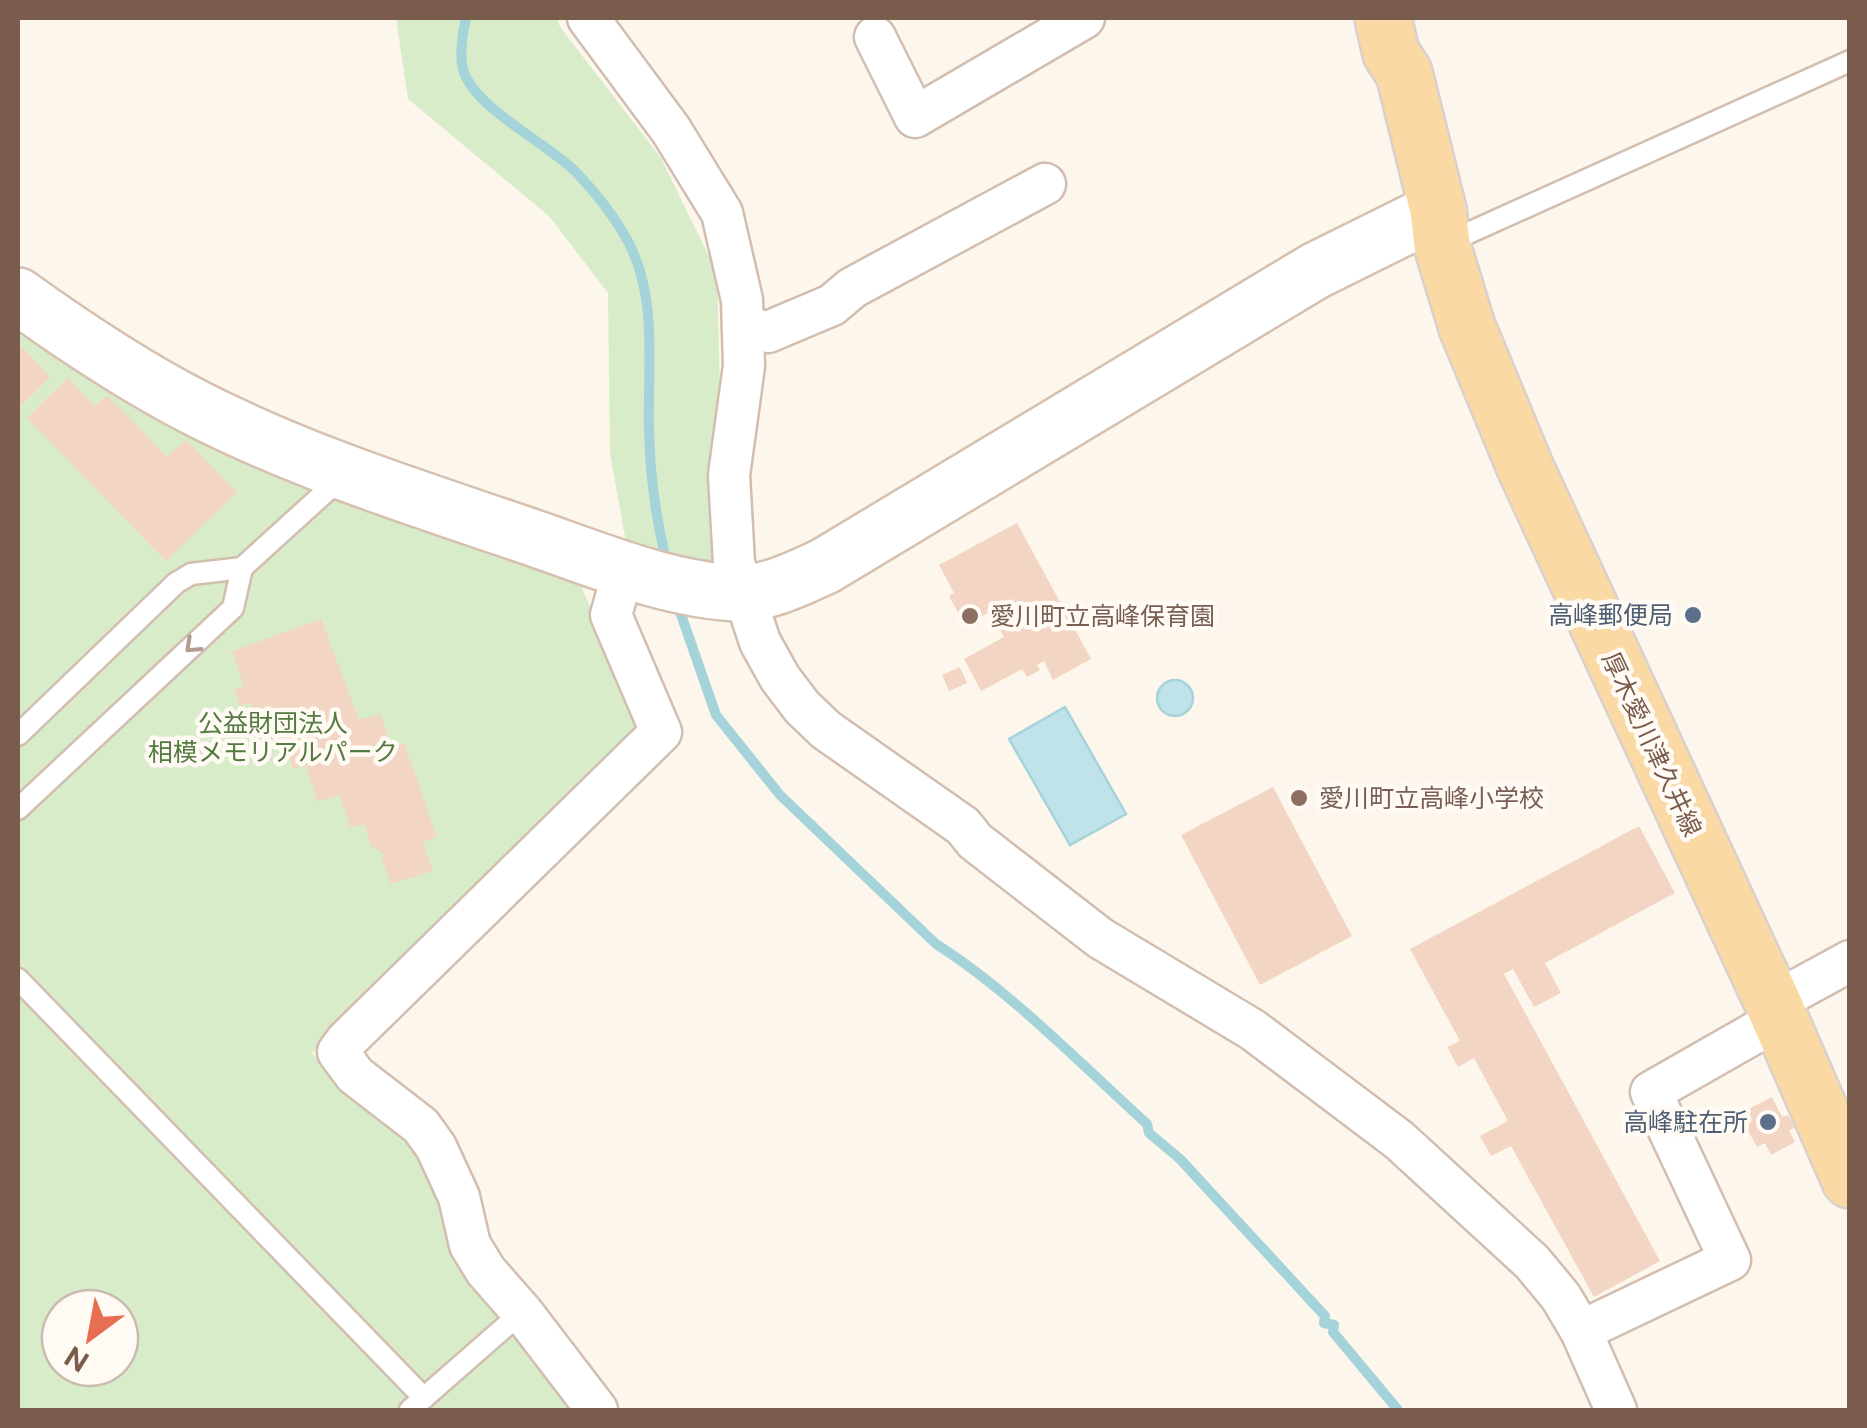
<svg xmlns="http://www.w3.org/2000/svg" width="1867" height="1428" font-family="'Public Sans','Noto Sans JP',sans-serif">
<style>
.green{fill:#d8ecc9;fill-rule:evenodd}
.water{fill:#bfe3e8;stroke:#a5d3da;stroke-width:2.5}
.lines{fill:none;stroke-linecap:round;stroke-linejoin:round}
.stream{stroke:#a5d3da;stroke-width:10}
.building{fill:#f3d5c3}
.lane-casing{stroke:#d1beb0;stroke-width:25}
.street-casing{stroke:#d1beb0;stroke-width:45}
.secondary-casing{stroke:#d6c0b0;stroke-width:60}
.primary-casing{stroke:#dad1cd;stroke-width:60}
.lane{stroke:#fff;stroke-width:20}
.street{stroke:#fff;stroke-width:40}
.secondary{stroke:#fff;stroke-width:55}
.primary{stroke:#fbd9a5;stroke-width:55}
.oneway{stroke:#af9d94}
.service-dot{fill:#5c6f8a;stroke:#fffaf3;stroke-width:4}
.education-dot{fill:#8d6e63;stroke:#fffaf3;stroke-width:4}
.labels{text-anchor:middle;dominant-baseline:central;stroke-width:9;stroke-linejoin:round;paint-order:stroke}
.service-label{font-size:25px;fill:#4e5e75;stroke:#fffaf3;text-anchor:end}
.education-label{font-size:25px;fill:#785e54;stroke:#fffaf3;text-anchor:start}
.park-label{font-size:25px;fill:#537a41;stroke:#fffaf3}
.street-label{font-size:25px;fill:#7a5c4d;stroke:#fffaf3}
</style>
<rect width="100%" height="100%" fill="#fdf6ec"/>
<g class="green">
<path d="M396,18H557L560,27L661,158L717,273L720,391L710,582L628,553L610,454L608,293L549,216L408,99Z"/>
<path d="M18,327L578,579L638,714L633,739L312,1053L333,1077L408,1133L577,1410H18ZM60,1308H120V1368H60Z"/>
</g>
<g class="water">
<circle cx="1175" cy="698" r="18"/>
<path d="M1065,707L1126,814L1070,845L1009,739Z"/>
</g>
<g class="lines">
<g class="stream">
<path d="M466,18C462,34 458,62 466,77C482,111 547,144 575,171C591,188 610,211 622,231C660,291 647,363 649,431C650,471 655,512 664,551"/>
<path d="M677,603L716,715L780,795L936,944C1009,990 1083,1066 1147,1124L1149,1133L1180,1159L1325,1316L1324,1323L1334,1325L1333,1332L1398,1410"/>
</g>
</g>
<g class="building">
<path d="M18,343L50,377L18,408Z"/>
<path d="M68,378L95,406L107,395L167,457L186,440L237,492L166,561L27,418Z"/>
<path d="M1017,523L1091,659L1053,680L1044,661L1037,665L1040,670L1027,677L1022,669L981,691L964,659L1004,637L990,612L965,625L949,596L954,593L939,565Z"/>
<path d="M321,619L359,720L380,714L392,747L404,743L437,837L423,842L433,871L391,884L381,857L385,855L371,846L364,824L351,828L339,795L318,802L305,765L293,769L283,737L271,741L265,724L258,725L250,703L240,706L234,689L244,686L232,651Z"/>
<path d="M960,667L967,683L949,691L942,675Z"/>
<path d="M1273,787L1352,936L1260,985L1181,835Z"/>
<path d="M1639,826L1675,893L1545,963L1561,993L1534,1007L1513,969L1504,974L1660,1261L1594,1297L1511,1146L1491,1156L1480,1136L1508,1121L1474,1058L1458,1067L1447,1047L1460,1041L1410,949Z"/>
<path d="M1772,1097L1782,1117L1788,1115L1795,1128L1789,1130L1795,1142L1771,1155L1765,1143L1757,1147L1739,1114Z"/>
</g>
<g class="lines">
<defs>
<g id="lane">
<path d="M1444,244L1850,61"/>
<path d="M18,735L176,583L191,574L242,568L342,477"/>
<path d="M18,809L233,608L242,568"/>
<path d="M18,979L424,1398"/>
<path d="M410,1410L522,1312"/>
</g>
<g id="street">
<path d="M588,18L671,130L722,213L742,300L744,366L729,475L734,563L760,642L780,678L802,707L826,730L963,826L975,841L1100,938L1253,1030L1399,1140L1532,1262L1561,1297L1581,1331L1616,1410"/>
<path d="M875,37L915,117L1084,18"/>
<path d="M743,327L768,332L832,305L852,288L1045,184"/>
<path d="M1773,1003L1850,961"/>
<path d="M1581,1331L1730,1260L1651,1092L1779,1019"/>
<path d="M597,1410L522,1312L486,1271L470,1245L459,1197L436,1147L421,1126L355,1075L338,1052L346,1041L661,732L611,615L624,569"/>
</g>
<path id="secondary" d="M18,296C75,337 135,377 198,409C302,462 416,498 525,535C593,558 666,590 738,593C767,594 799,578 825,566L1315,271L1438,210"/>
<path id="primary" d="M1383,18L1391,53L1404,73L1438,210L1442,245L1467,327L1525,467L1773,1003L1850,1180"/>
</defs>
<use href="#lane" class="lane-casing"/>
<use href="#street" class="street-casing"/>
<use href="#secondary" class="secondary-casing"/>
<use href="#primary" class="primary-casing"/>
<use href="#lane" class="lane"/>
<use href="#street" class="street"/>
<use href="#secondary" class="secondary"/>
<use href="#primary" class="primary"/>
</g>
<defs><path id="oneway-chevron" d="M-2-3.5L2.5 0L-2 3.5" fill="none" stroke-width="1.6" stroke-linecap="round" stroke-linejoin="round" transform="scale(2.5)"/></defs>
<use class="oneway" href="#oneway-chevron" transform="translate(192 646) rotate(137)"/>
<g class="service-dot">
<circle cx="1693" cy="615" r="10"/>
<circle cx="1768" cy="1122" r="10"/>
</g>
<g class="education-dot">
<circle cx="970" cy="616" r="10"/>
<circle cx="1299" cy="798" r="10"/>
</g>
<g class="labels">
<g class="service-label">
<text x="1673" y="615">高峰郵便局</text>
<text x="1748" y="1122">高峰駐在所</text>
</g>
<g class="education-label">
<text x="990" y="616">愛川町立高峰保育園</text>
<text x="1319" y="798">愛川町立高峰小学校</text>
</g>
<g class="park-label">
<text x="273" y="723">公益財団法人<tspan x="273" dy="29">相模メモリアルパーク</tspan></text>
</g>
<g class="street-label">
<text transform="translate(1652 744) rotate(65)">厚木愛川津久井線</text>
</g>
</g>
<rect width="1867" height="1428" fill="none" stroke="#7a5c4d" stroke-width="40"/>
<g transform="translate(90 1338) rotate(212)"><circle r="48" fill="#fffaf3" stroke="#cabbb1" stroke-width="2.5"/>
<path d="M0-8L18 38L0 25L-18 38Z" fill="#e76f51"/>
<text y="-15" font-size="28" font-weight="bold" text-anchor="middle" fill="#7a5c4d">N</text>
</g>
</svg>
